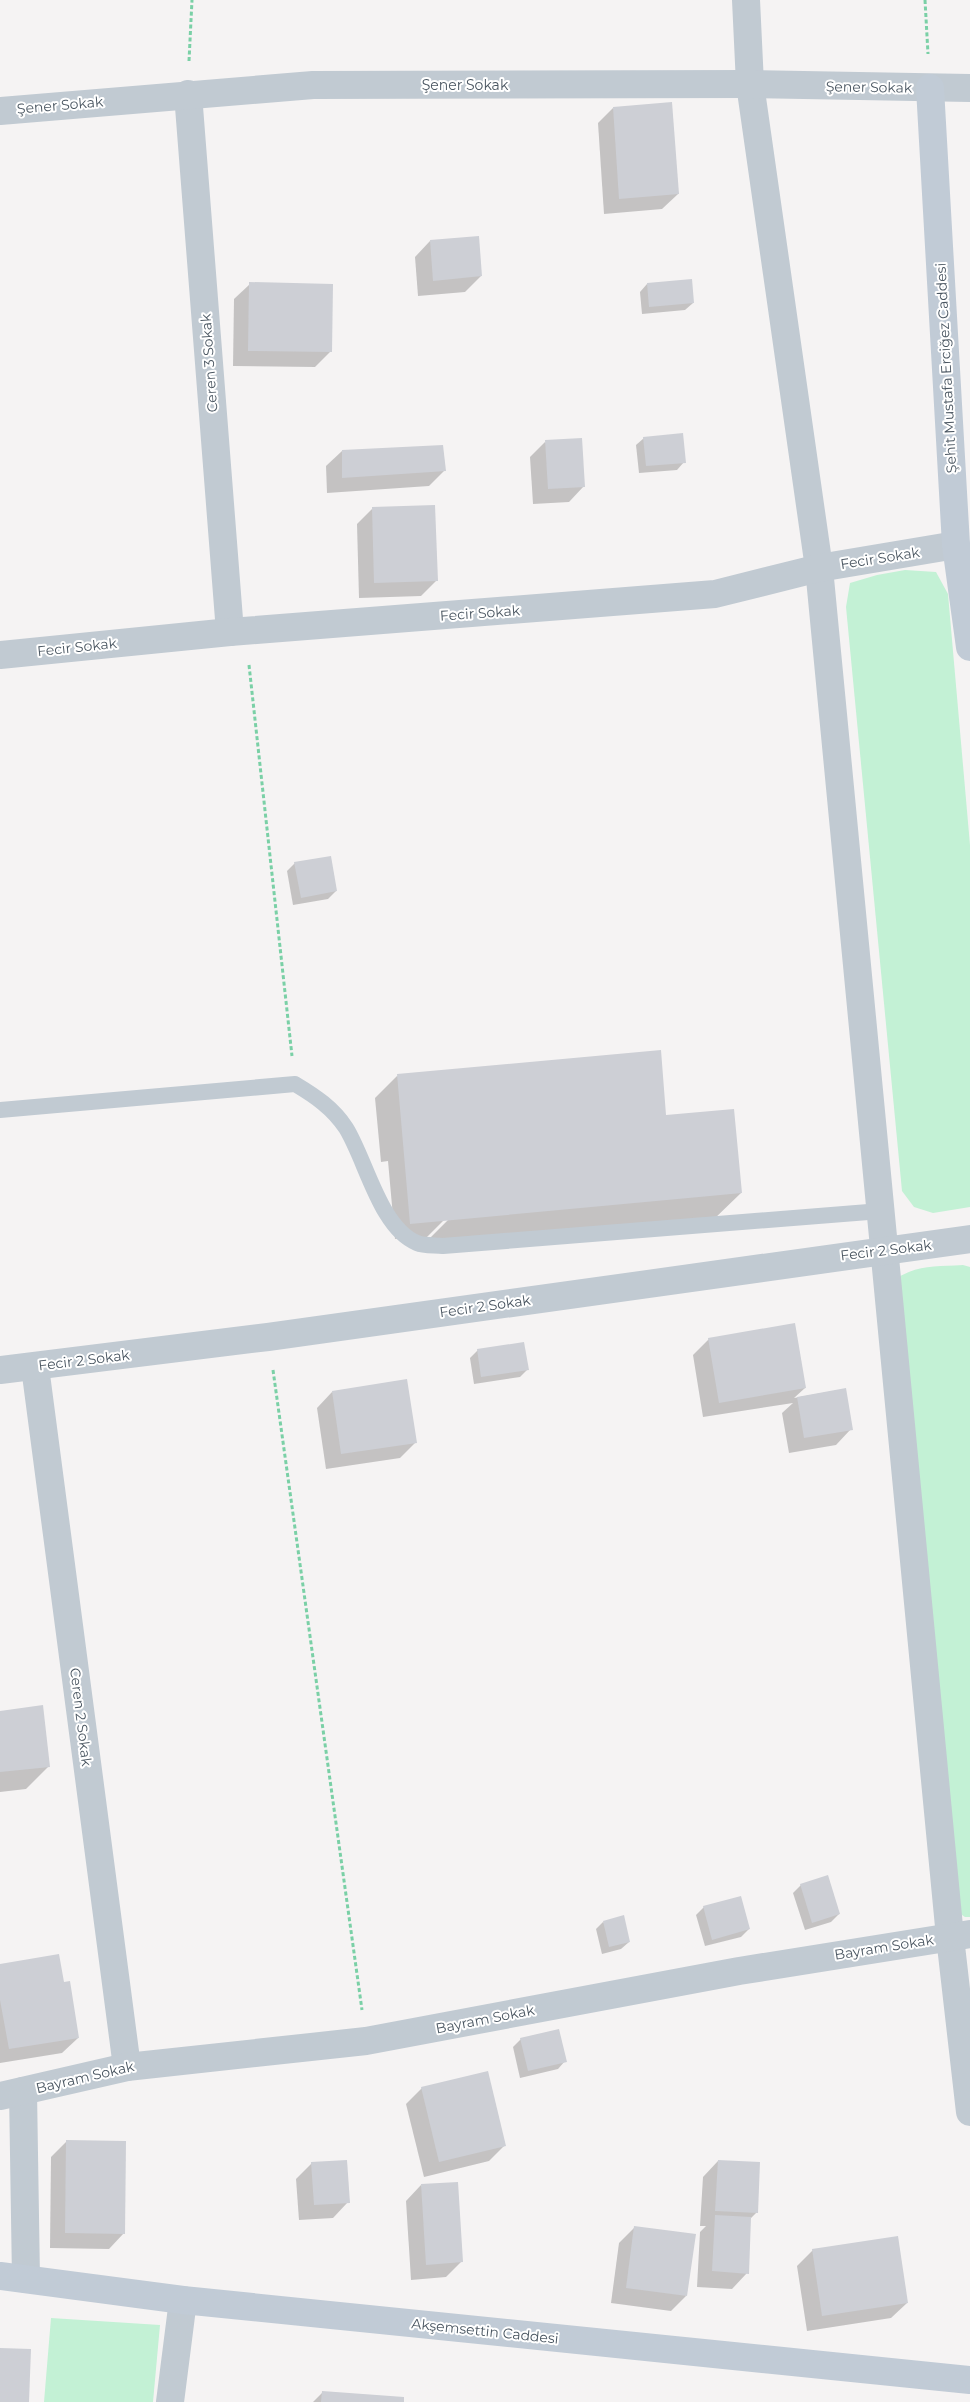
<svg xmlns="http://www.w3.org/2000/svg" width="970" height="2402" font-family="Montserrat,sans-serif">
<style>
.green{fill:#c3f1d5}
.shadow{fill:#0003}
.building{fill:#cdcfd5}
.lines{fill:none;stroke-linecap:round;stroke-linejoin:round}
.path{stroke:#7ad0a6;stroke-width:3;stroke-dasharray:4 2.5;stroke-linecap:butt}
.lane{stroke:#c1cad2;stroke-width:16}
.street{stroke:#c1cad2;stroke-width:28}
.secondary{stroke:#c1cbd6;stroke-width:28}
.labels{text-anchor:middle;dominant-baseline:central;stroke-width:4;stroke-linejoin:round;paint-order:stroke}
.street-label{font-size:14px;fill:#4a5661;stroke:#fff}
</style>
<rect width="100%" height="100%" fill="#f5f3f3"/>
<g class="green">
<path d="M905,570L936,572L948,594L970,845V1207L933,1213L914,1207L902,1191L846,607L850,583L877,575Z"/>
<path d="M963,1265L970,1267V1917H965L953,1909L888,1284C915,1264 932,1267 963,1265Z"/>
<path d="M51,2318L160,2325L153,2402H44Z"/>
</g>
<g class="shadow">
<path d="M613,108L678,194L662,209L604,214L598,123Z"/>
<path d="M430,241L481,276L465,292L418,296L415,257Z"/>
<path d="M250,284L331,351L315,367L233,366L234,299Z"/>
<path d="M647,284L693,303L685,310L642,314L640,292Z"/>
<path d="M644,438L684,462L677,470L639,473L636,445Z"/>
<path d="M545,442L584,486L569,502L533,504L530,457Z"/>
<path d="M342,451L444,471L429,486L327,493L326,466Z"/>
<path d="M372,509L437,580L421,596L359,598L357,524Z"/>
<path d="M295,863L336,891L328,899L293,905L287,871Z"/>
<path d="M397,1076L741,1193L712,1221L420,1248L449,1219H445L418,1246L417,1236L395,1239L388,1161L381,1162L375,1098Z"/>
<path d="M709,1339L805,1388L794,1398L845,1389L851,1429L836,1445L789,1453L782,1413L793,1403L703,1417L693,1355Z"/>
<path d="M478,1350L527,1370L520,1377L474,1384L470,1358Z"/>
<path d="M332,1392L415,1443L400,1458L326,1469L317,1408Z"/>
<path d="M0,1712L49,1766L26,1789L0,1792Z"/>
<path d="M801,1885L839,1914L831,1922L805,1930L793,1893Z"/>
<path d="M704,1907L749,1929L741,1937L705,1946L696,1915Z"/>
<path d="M603,1922L629,1942L621,1949L602,1954L596,1929Z"/>
<path d="M0,1965L63,1983L78,2038L62,2053L0,2063Z"/>
<path d="M521,2039L565,2061L558,2069L520,2078L513,2047Z"/>
<path d="M422,2088L505,2145L489,2161L424,2177L406,2104Z"/>
<path d="M66,2142L124,2233L109,2249L50,2248L51,2157Z"/>
<path d="M718,2161L757,2212L750,2219L747,2273L732,2289L697,2287L700,2232L706,2226H700L703,2177Z"/>
<path d="M312,2163L348,2202L333,2218L299,2220L296,2179Z"/>
<path d="M421,2185L461,2262L446,2277L411,2280L406,2201Z"/>
<path d="M635,2227L686,2296L671,2311L611,2303L619,2243Z"/>
<path d="M813,2250L907,2303L891,2318L807,2331L797,2266Z"/>
<path d="M322,2393L402,2402H313Z"/>
</g>
<g class="building">
<path d="M672,102L679,194L619,199L613,107Z"/>
<path d="M479,236L482,276L433,281L430,240Z"/>
<path d="M692,279L694,303L649,307L647,283Z"/>
<path d="M249,282L333,284L332,352L248,351Z"/>
<path d="M683,433L686,463L646,466L643,437Z"/>
<path d="M582,438L585,487L548,489L545,440Z"/>
<path d="M443,445L446,471L342,478V450Z"/>
<path d="M435,505L438,581L374,583L372,507Z"/>
<path d="M331,856L337,891L301,898L294,862Z"/>
<path d="M661,1050L666,1115L734,1109L742,1193L410,1224L397,1074Z"/>
<path d="M795,1323L806,1388L719,1403L708,1338Z"/>
<path d="M524,1342L529,1370L481,1377L477,1349Z"/>
<path d="M407,1379L417,1443L341,1454L332,1391Z"/>
<path d="M846,1388L853,1430L804,1438L797,1397Z"/>
<path d="M43,1705L50,1767L0,1772V1711Z"/>
<path d="M828,1875L840,1914L812,1923L800,1884Z"/>
<path d="M741,1896L750,1929L712,1940L703,1906Z"/>
<path d="M624,1915L630,1942L609,1947L603,1921Z"/>
<path d="M59,1954L64,1982L70,1981L79,2038L9,2049L0,2000V1964Z"/>
<path d="M559,2029L567,2062L528,2071L520,2038Z"/>
<path d="M488,2071L506,2146L439,2162L421,2087Z"/>
<path d="M66,2140L126,2141L125,2234L65,2233Z"/>
<path d="M347,2160L350,2203L314,2205L311,2162Z"/>
<path d="M718,2160L760,2162L758,2213L715,2211Z"/>
<path d="M458,2182L463,2262L426,2265L421,2184Z"/>
<path d="M715,2215L751,2217L749,2274L712,2271Z"/>
<path d="M634,2226L696,2234L687,2296L626,2288Z"/>
<path d="M898,2236L908,2303L822,2316L812,2249Z"/>
<path d="M0,2348L31,2349L29,2402H0Z"/>
<path d="M322,2391L404,2397V2402H321Z"/>
</g>
<g class="lines">
<g class="path">
<path d="M925,0L928,54"/>
<path d="M189,61L192,0"/>
<path d="M249,665L292,1056"/>
<path d="M273,1370L362,2010"/>
</g>
<path class="lane" d="M0,1110L295,1084C315,1096 333,1108 346,1128C366,1160 380,1228 417,1243C424,1246 435,1245 443,1246L881,1211"/>
<g class="street">
<path d="M746,0L750,84L819,568L950,1937L970,2112"/>
<path d="M188,94L230,632"/>
<path d="M0,111L313,85L750,84L970,88"/>
<path d="M0,655L230,632L715,594L819,568L956,545"/>
<path d="M35,1367L127,2067"/>
<path d="M0,1370L268,1337L970,1239"/>
<path d="M23,2091L26,2279"/>
<path d="M0,2096L127,2067L366,2041L739,1971L970,1934"/>
<path d="M170,2402L183,2300"/>
</g>
<g class="secondary">
<path d="M930,88L956,545L970,647"/>
<path d="M0,2276L183,2300L970,2380"/>
</g>
</g>
<g class="labels">
<g class="street-label">
<text x="465" y="85">Şener Sokak</text>
<text transform="translate(869 87) rotate(1)">Şener Sokak</text>
<text transform="translate(60 105) rotate(-5)">Şener Sokak</text>
<text transform="translate(209 363) rotate(-94)">Ceren 3 Sokak</text>
<text transform="translate(946 368) rotate(-93)">Şehit Mustafa Erciğez Caddesi</text>
<text transform="translate(880 558) rotate(-9)">Fecir Sokak</text>
<text transform="translate(480 613) rotate(-4)">Fecir Sokak</text>
<text transform="translate(77 647) rotate(-6)">Fecir Sokak</text>
<text transform="translate(886 1250) rotate(-7)">Fecir 2 Sokak</text>
<text transform="translate(485 1306) rotate(-8)">Fecir 2 Sokak</text>
<text transform="translate(84 1360) rotate(-7)">Fecir 2 Sokak</text>
<text transform="translate(81 1717) rotate(83)">Ceren 2 Sokak</text>
<text transform="translate(884 1947) rotate(-9)">Bayram Sokak</text>
<text transform="translate(485 2019) rotate(-11)">Bayram Sokak</text>
<text transform="translate(85 2077) rotate(-13)">Bayram Sokak</text>
<text transform="translate(485 2331) rotate(6)">Akşemsettin Caddesi</text>
</g>
</g>
</svg>
